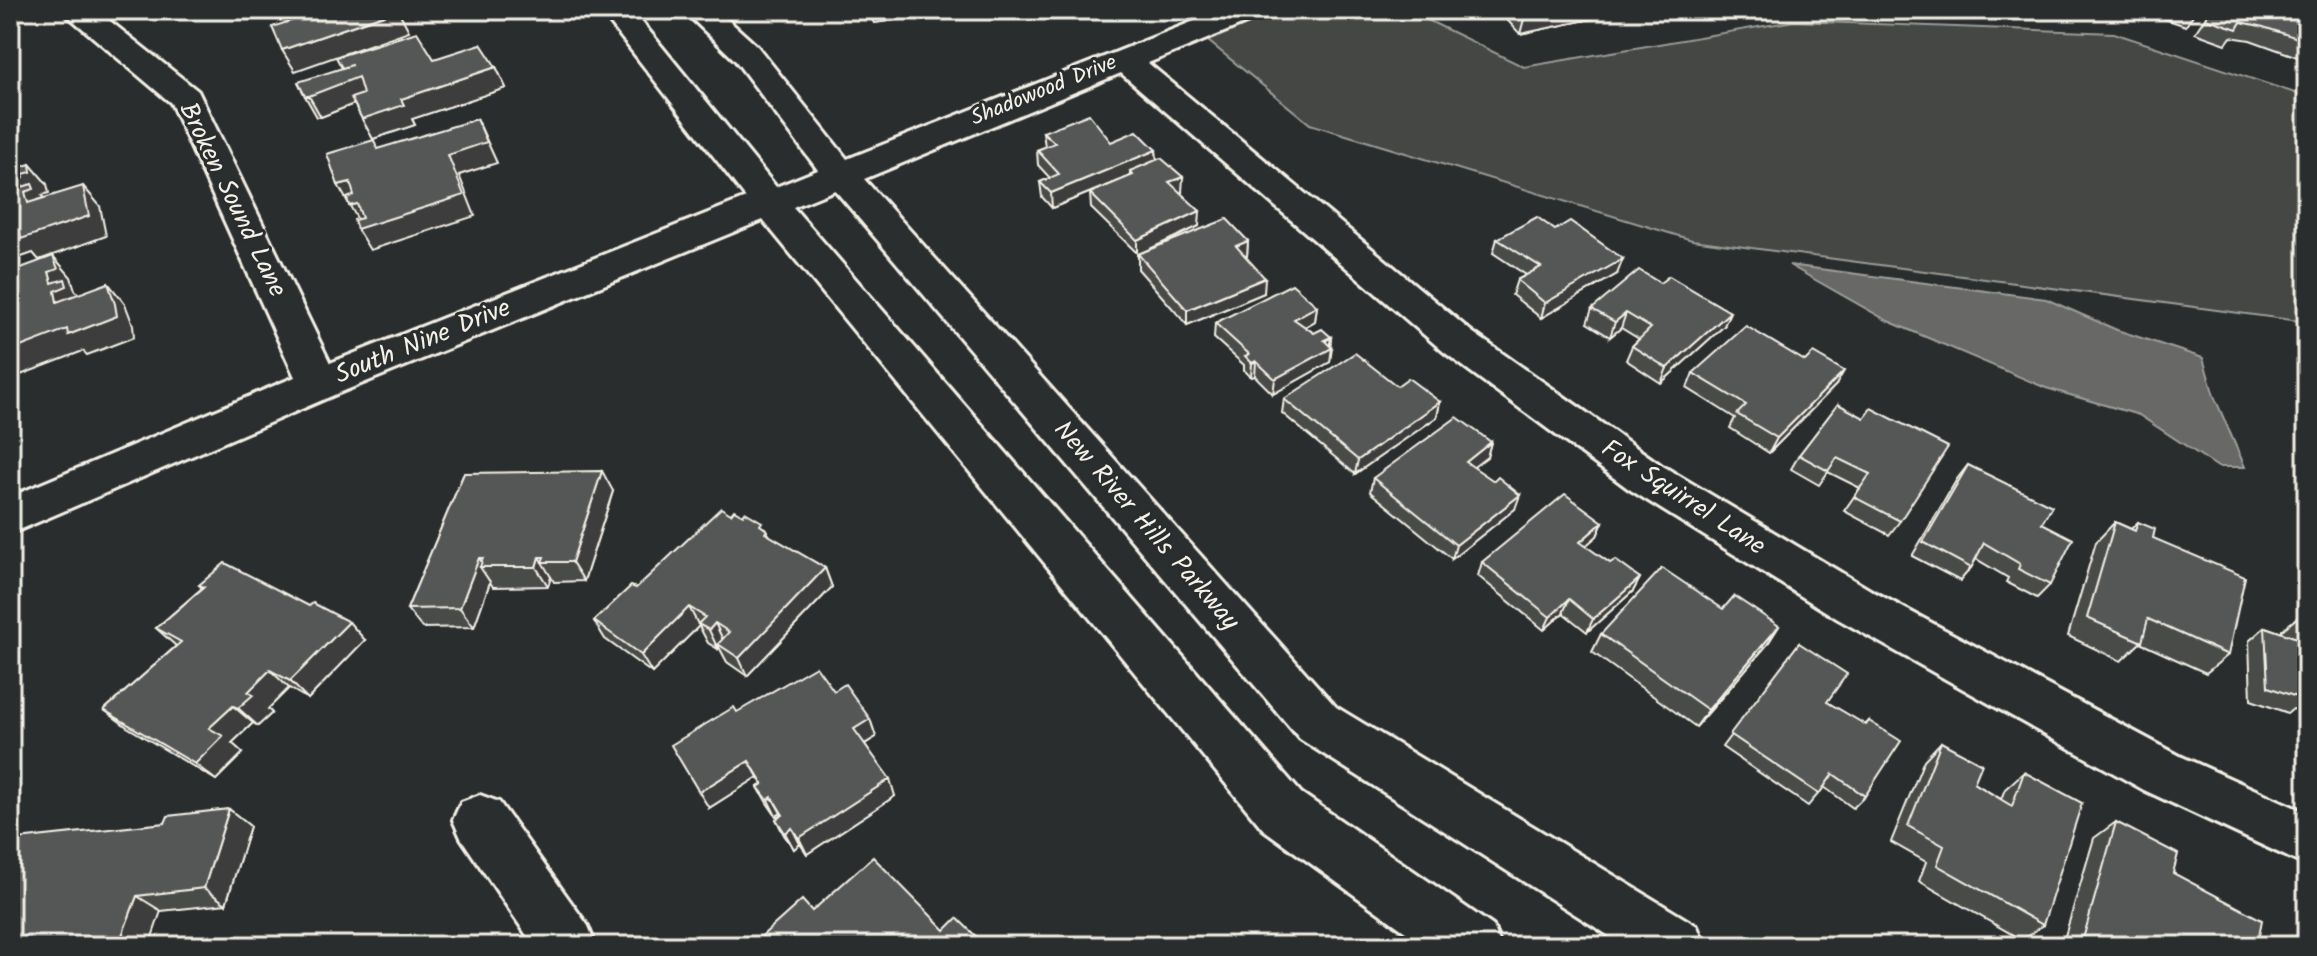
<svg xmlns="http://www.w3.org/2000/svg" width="2317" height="956" font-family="Kalam,sans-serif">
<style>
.green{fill:#444645;stroke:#9c9c96;stroke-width:2}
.water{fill:#676866;stroke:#9f9f9a;stroke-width:2}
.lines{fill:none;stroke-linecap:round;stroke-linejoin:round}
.minor-casing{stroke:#f4f1e8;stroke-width:6}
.minor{fill:#2a2d2e;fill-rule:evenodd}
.wall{fill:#494b4a;stroke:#f4f1e8;stroke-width:2}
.shaded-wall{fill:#3c3d3c;stroke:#f4f1e8;stroke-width:2}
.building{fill:#555756;stroke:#f4f1e8;stroke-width:2}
.labels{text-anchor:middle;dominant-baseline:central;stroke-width:6;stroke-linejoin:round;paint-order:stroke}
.far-street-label{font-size:22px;fill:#f4f1e8;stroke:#2a2d2e}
.street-label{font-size:26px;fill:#f4f1e8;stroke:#2a2d2e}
</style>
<rect width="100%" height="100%" fill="#2a2d2e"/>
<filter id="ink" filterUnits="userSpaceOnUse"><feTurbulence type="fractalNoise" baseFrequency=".0125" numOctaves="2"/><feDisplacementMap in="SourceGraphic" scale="16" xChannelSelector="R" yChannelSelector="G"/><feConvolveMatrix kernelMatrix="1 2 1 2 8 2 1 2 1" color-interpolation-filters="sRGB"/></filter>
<g filter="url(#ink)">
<path class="green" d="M1170,10H1407L1524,67L1794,21L2114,33L2307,97V322L1692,240L1310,124Z"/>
<path class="water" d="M1789,265L2046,299L2117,330L2203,358L2214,396L2245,467H2218L2139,415L2046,388L1888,321Z"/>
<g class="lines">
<defs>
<g id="minor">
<path d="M61,10H96L198,91L330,363L746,198L600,10H632L776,187L818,170L735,60L683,10H717L757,46L847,159L1222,10H1266L1261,17L1148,63L1472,332L1661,465L1872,591L2180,756L2307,813V866L2144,790L1838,619L1629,489L1444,352L1121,73L864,179L1336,707L1697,926L1705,946H1625L1300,739L835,190L793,207L1301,793L1493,926L1501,946H1425L1263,829L763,220L334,395L10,534V497L295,377L171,103Z"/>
<path d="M480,795L499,802L588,926L596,946H534L461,838L453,820L461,802Z"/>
</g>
</defs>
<use href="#minor" class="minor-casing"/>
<use href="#minor" class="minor"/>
</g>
<g class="wall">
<path d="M868,10H902L903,19L874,23L869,15Z"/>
<path d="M1498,10H1603L1601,17L1520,34Z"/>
<path d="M2138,10H2196L2186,26Z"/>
<path d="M2210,10H2307V54L2303,59L2250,40L2231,37L2226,44L2195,33Z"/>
<path d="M434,59L496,67L506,88L412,119L415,125L373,139L354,104L321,117H317L305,96Z"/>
<path d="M1043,132L1156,150L1157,160L1182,192L1180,193L1199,226L1144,252L1248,241L1247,256L1245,257L1264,293L1187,325L1138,269V254L1091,208L1090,193L1130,176L1052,208L1042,197L1040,182L1050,178L1038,165L1037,150L1045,147Z"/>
<path d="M1497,239L1617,274L1541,318L1512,295L1517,280L1526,275L1493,253Z"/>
<path d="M1317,306L1315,321L1305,327L1314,333L1331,337L1330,362L1273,394L1255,376L1251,377L1244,370V365L1214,338L1215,323Z"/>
<path d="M1592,309L1724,326L1661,383L1626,360L1632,346L1639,339L1621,328L1610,337L1587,323Z"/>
<path d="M1693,373L1836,385L1769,453L1730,428L1735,418L1687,388Z"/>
<path d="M1397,386L1440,402L1437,417L1355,474L1282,413L1284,399Z"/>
<path d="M1838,404L1900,521L1889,535L1844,511L1860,488L1828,472L1819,485L1791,469L1799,455Z"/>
<path d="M1491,442L1487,457L1473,467L1515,509L1452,559L1370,492L1373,478Z"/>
<path d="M1968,465L2042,523L2050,585L2037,598L2006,582L2008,578L1976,559L1971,568L1960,581L1912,556L1957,479Z"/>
<path d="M464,473L613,491L584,581L554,582L551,577L548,586L493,587L490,582L474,627L422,628L407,609Z"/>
<path d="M731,514L765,528L770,536L825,568L832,587L747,676L727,662L719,647L718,649L708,643L699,626L652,673L605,639L594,621Z"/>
<path d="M1603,522L1597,536L1585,546L1610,563L1640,578L1633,591L1587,632L1563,613L1544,630L1478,576L1482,562Z"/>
<path d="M2115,522L2131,529L2138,522L2153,538L2228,655L2206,673L2140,643L2121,661L2068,636L2096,542Z"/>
<path d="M199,585L365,640L308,699L289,688L268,709L272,713L258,726L253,723L232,743L243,753L216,780L127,727L104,710L176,646L156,628L202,588Z"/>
<path d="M1723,609L1779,626L1767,645L1696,727L1592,652L1601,634Z"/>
<path d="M2298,617L2307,619V713L2293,709L2288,713L2251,700L2249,641L2265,627L2282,633V630Z"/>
<path d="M1799,643L1827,702L1865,725L1869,721L1865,796L1853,808L1824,787L1808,806L1722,747Z"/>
<path d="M834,691L870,719L876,737L865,744L895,796L807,854L800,844L794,849L784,835L776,819L782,815L781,813L776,816L767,803L758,787L762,784L758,777L709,808L737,712Z"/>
<path d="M1941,742L1974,783L2001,799L2005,789L2024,772L2043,925L2022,940L1919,881L1926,862L1891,842L1924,760Z"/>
<path d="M229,809L250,826L226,904L161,911L10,946L165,823Z"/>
<path d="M2116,822L2173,873L2257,946H2062L2094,838Z"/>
<path d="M2307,941V946H2297Z"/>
</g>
<g class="shaded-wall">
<path d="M292,10H302L312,28L297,32L285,12Z"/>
<path d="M398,10L409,31L295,71L282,50Z"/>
<path d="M872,10H902L903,19L874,23Z"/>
<path d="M1569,10H1603L1601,17L1520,34L1524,19Z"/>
<path d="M352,65L369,98L321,117L309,96Z"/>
<path d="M496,67L506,88L412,119L415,125L373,139L362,119L401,99Z"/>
<path d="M477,119L497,163L459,175L475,216L370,250L357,229L448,155Z"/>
<path d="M10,141L14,150L10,151Z"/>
<path d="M1156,150L1157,165L1130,171V176L1052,208L1051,193Z"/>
<path d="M30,164L47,184L49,193L42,195L50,204L30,211L12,190L10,183L23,174Z"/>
<path d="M1183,177L1182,192L1169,197V182Z"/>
<path d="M350,182L369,224L362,227L338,185Z"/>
<path d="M83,186L100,206L106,236L39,260L33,253L10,261V234Z"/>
<path d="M1200,211L1199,226L1137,255V240Z"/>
<path d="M1248,241L1247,256L1235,261L1236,246Z"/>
<path d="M53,256L71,277L75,290L83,299L57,302L49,272Z"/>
<path d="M1623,259L1617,274L1541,318L1545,303Z"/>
<path d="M1265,278L1264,293L1187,325V310Z"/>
<path d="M108,283L125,304L133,325L134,337L87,355L83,351L10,379V351Z"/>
<path d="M1317,306L1315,321L1292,334L1294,319Z"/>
<path d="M1730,312L1724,326L1661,383L1667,368Z"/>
<path d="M1626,313L1621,328L1610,337L1615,322Z"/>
<path d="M1331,337L1329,349L1332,348L1330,362L1273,394L1275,379Z"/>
<path d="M1256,361L1255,376L1251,377L1252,363Z"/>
<path d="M1844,371L1836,385L1769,453L1777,438Z"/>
<path d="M1440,402L1437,417L1355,474L1358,460Z"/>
<path d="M1491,442L1487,457L1462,476L1466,462Z"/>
<path d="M602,471L613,491L584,581L572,562Z"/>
<path d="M1520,495L1515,509L1452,559L1456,545Z"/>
<path d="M1603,522L1597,536L1574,556L1580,542Z"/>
<path d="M539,557L551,577L548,586L536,567Z"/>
<path d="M479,558L485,567H480L490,582L474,627L460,608Z"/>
<path d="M825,568L832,587L747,676L739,658Z"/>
<path d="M1640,578L1633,591L1587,632L1593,619Z"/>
<path d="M1569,599L1563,613L1544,630L1550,617Z"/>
<path d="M689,607L699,626L652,673L641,655Z"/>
<path d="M349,622L365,640L308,699L290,681Z"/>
<path d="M715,623L724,642L718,644L719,647L718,649L709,630Z"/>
<path d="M1779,626L1767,645L1696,727L1708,710Z"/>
<path d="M270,670L289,688L268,709L272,713L258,726L238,708L248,692Z"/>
<path d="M233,706L253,723L232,743L243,753L216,780L195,764L209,728Z"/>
<path d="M870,719L876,737L861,746L854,729Z"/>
<path d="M749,761L758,777L709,808L699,792Z"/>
<path d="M890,779L895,796L807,854L799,838Z"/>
<path d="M772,797L781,813L776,816L768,800Z"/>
<path d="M229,809L250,826L226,904L204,888Z"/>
<path d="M792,828L800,844L794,849L785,833Z"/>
<path d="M137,896L161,911L149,946H118Z"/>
</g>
<g class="building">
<path d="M302,10H398L282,50L272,27L306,16Z"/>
<path d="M1515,10H1569L1524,19Z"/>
<path d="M2210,10H2307V41L2260,26L2241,22L2237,29L2205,18Z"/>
<path d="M417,32L434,59L481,44L496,67L401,99L404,105L362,119L351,98L363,94L358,77L309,96H305L298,82L352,65L342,68L336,57Z"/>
<path d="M1089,114L1111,142L1137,131L1156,150L1051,193L1040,182L1059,174L1037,150L1055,143L1043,132Z"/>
<path d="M477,119L487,142L448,155L464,195L357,229L354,220L362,218L357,204L349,206L347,198L354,195L350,182L338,185L327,154L374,140L377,149Z"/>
<path d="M1161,158L1183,177L1169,182L1200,211L1137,240L1090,193L1133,175L1130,171Z"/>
<path d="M30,164L31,172L23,174L24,178L10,183L12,190L32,184L34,189L25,192L28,203L83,186L89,216L21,239L19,231L10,234V170Z"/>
<path d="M1537,217L1555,230L1570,221L1623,259L1545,303L1517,280L1541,267L1497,239Z"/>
<path d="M1227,219L1248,241L1236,246L1265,278L1187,310L1138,254Z"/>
<path d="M53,256L58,269L49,272L52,283L65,279L67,286L55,291L57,302L108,283L115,304L117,316L68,335L67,329L10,351V272Z"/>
<path d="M1639,270L1660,283L1669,276L1730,312L1667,368L1632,346L1651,328L1626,313L1615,322L1592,309Z"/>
<path d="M1292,284L1317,306L1294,319L1314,333L1322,329L1331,337L1324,340L1332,348L1275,379L1256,361L1252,363L1245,356L1249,354L1215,323Z"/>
<path d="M1746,326L1805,361L1813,353L1844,371L1777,438L1737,414L1746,405L1693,373Z"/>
<path d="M1355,353L1397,386L1408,378L1440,402L1358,460L1284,399Z"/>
<path d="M1838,404L1864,418L1871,408L1948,447L1900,521L1854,497L1870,474L1837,458L1828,471L1799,455Z"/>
<path d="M1457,417L1491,442L1466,462L1494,481L1498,477L1520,495L1456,545L1373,478Z"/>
<path d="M1968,465L2052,506L2042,523L2073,539L2050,585L2018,569L2020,564L1984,543L1971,568L1923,542Z"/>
<path d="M602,471L572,562H542L544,557H539L536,567H480L483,558H479L460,608L407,609L464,473Z"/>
<path d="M1565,494L1603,522L1580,542L1610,563L1615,560L1640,578L1593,619L1569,599L1550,617L1482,562Z"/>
<path d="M721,508L731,514L734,510L743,515L745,512L762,522L760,525L767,530L765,533L825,568L739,658L718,644L729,632L715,623L709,630L698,624L705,617L689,607L641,655L594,621L631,586L636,588Z"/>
<path d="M2115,522L2135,531L2138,522L2155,529L2153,538L2245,577L2228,655L2148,619L2142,642L2087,618Z"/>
<path d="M225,563L309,606L313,603L349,622L290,681L270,670L248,692L253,695L238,708L233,706L209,728L223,736L195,764L104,710L181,642L156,628L204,587L199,585Z"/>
<path d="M1662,568L1723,609L1734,596L1779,626L1708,710L1601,634Z"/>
<path d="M2298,617L2307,619V695L2304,694L2305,700L2268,687L2265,627L2300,639Z"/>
<path d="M1799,643L1847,674L1827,702L1866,725L1869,721L1901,741L1865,796L1833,774L1819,794L1730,734Z"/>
<path d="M816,666L834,691L845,684L870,719L854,729L890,779L799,838L792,828L785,833L776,819L783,815L772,797L768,800L758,787L763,784L749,761L699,792L671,745L734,707L737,712Z"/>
<path d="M1941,742L1982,764L1974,783L2012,806L2024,772L2082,803L2043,925L1937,865L1944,846L1908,826Z"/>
<path d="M229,809L204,888L137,896L118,946H10V857L18,839L165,823L168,816Z"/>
<path d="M2116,822L2178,854L2173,873L2262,920L2257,946H2081Z"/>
<path d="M873,857L945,930L957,918L986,946H756L754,943L802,900L812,911Z"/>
</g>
</g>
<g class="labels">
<g class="far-street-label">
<text transform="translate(1044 91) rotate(-22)">Shadowood Drive</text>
</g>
<g class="street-label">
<text transform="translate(232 200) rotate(64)">Broken Sound Lane</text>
<text transform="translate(423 342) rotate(-22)">South Nine Drive</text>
<text transform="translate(1683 498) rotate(33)">Fox Squirrel Lane</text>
<text transform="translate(1146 526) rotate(49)">New River Hills Parkway</text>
</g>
</g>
<rect width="2317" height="956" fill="none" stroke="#2a2d2e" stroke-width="40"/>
<rect x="20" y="20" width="2277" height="916" fill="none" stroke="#f4f1e8" stroke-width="3" filter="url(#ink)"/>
</svg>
